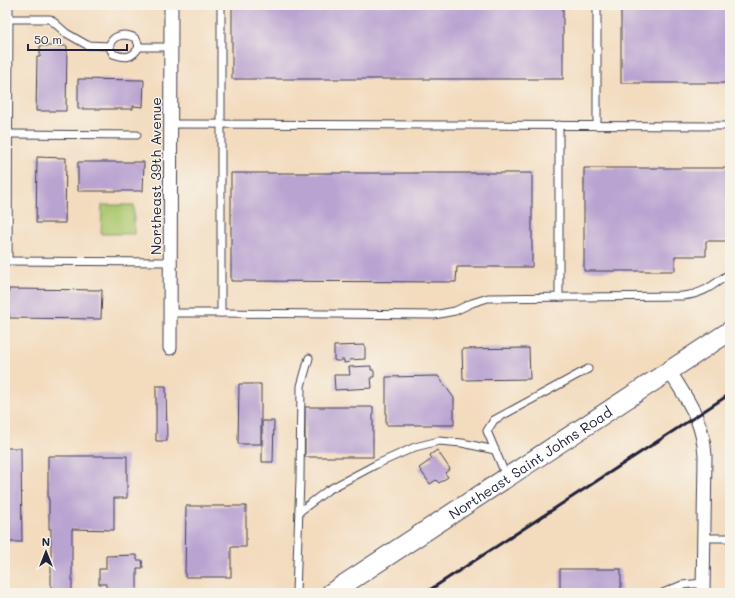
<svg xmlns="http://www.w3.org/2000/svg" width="735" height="598" font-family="Mali,sans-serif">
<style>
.green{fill:#abc76e;stroke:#667454}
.building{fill:#b9a3d1}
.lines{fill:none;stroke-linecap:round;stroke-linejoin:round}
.service-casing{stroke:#413e4f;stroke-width:9}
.minor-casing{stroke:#413e4f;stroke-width:15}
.secondary-casing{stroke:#413e4f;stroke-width:21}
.service{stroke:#fff;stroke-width:7}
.minor{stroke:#fff;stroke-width:13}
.secondary{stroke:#fff;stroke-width:19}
.rail{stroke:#22223b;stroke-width:3}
.labels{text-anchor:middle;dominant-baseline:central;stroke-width:3;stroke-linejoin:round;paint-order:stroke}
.street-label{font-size:14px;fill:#22223b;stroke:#f7f3e8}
</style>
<rect width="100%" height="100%" fill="#f7f3e8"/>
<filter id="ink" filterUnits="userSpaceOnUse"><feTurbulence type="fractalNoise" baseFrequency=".025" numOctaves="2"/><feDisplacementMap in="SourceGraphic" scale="8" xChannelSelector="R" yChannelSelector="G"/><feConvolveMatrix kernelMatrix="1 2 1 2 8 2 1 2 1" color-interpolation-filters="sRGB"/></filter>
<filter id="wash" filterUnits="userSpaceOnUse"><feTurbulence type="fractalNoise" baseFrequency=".012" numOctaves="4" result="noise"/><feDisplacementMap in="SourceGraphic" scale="16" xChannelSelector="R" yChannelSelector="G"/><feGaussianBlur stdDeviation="0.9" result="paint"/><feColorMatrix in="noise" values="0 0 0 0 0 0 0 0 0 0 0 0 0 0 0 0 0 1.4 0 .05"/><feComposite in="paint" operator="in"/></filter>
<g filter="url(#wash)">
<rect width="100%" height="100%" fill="#f3dbbe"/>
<path class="green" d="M102,205H134V234H101Z"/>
<g id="blocks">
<g class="building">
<rect x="232" y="5" width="331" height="74"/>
<rect x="621" y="5" width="109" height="78"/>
<path d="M40,46H67L66,111H36L37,57H40Z"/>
<path d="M78,79L144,80L143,107L133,106V109H78Z"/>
<path d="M37,157L66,158L65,223H36Z"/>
<path d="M78,162H144L143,191H78Z"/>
<path d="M584,168H730V241H706V256H675V271H584Z"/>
<path d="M231,173H532V267H457L456,282L231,281Z"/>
<path d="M9,289L102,290L101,319L9,318V313H5V297H8Z"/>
<path d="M365,345V359L349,360L350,362L344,363V360H341L340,361H336L334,360V346Z"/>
<path d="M529,348L530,379L463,380L462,349Z"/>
<path d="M371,366V370H374V377H371L372,388L335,390L334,375H350L349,367Z"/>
<path d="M438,376L454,398V425H386V377Z"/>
<path d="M239,384H261V444H238Z"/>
<path d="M156,386H166L167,441H156Z"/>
<rect x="305" y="407" width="68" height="50"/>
<path d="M262,421H274L273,462H262Z"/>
<path d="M5,448H21L22,542H5Z"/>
<path d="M437,450L450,469L445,473L448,477L439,483L436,480L430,484L419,468L432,459L430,455Z"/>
<path d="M48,456H127V498H114V530L72,529V593H51V529H49V499H48Z"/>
<path d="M186,506H246V547H231V577H185Z"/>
<path d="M137,555V560H142L143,568H137V593H106V584H99V569H106V556Z"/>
<rect x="560" y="569" width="61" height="24"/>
</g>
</g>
</g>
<g filter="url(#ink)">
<use href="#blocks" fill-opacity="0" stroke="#413e4f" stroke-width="1"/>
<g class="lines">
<defs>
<g id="service">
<path d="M221,5V313"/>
<path d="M5,19H50L66,33L87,45L109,46"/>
<path d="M124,35C133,36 137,37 139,47C132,59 125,58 113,54L109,46C112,38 116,36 124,35Z"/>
<path d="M139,47H171"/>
<path d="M171,124L730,126"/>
<path d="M559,125V297"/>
<path d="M597,125V5"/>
<path d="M9,134L137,135"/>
<path d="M5,261L170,262"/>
<path d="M8,261L9,5"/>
<path d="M170,313H221L434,315L455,311L472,303L488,298L682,296C704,294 713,285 730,273"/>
<path d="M506,476L487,431L494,420L588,369"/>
<path d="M299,512L328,490L375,465L415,447L439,441L462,443L495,450"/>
<path d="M703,538H730"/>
<path d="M296,593L300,479L301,386L309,358"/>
<path d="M663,593L682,585L703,583"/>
</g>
<g id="minor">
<path d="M170,348L171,5"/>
<path d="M670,372C688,401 703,420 705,456L703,593"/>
</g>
<g id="secondary">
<path id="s1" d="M331,593L730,331"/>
</g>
</defs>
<use href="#service" class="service-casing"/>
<use href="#minor" class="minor-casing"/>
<use href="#secondary" class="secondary-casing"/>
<use href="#service" class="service"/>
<use href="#minor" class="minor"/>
<use href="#secondary" class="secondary"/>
<path class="rail" d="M425,593L730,394"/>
</g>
</g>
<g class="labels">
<g class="street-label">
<text transform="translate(155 176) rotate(-90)">Northeast 39th Avenue</text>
<text stroke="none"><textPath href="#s1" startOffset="238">Northeast Saint Johns Road</textPath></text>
</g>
</g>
<rect width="735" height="598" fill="none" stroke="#f7f3e8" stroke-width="20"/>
<g transform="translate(46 552)" stroke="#f7f3e8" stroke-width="3" paint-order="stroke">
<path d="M0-3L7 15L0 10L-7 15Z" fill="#22223b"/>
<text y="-6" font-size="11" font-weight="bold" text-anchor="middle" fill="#22223b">N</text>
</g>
<path d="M28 44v6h99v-6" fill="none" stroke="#22223b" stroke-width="2"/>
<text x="34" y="44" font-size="12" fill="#22223b" stroke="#f7f3e8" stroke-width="3" paint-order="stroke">50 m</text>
</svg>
